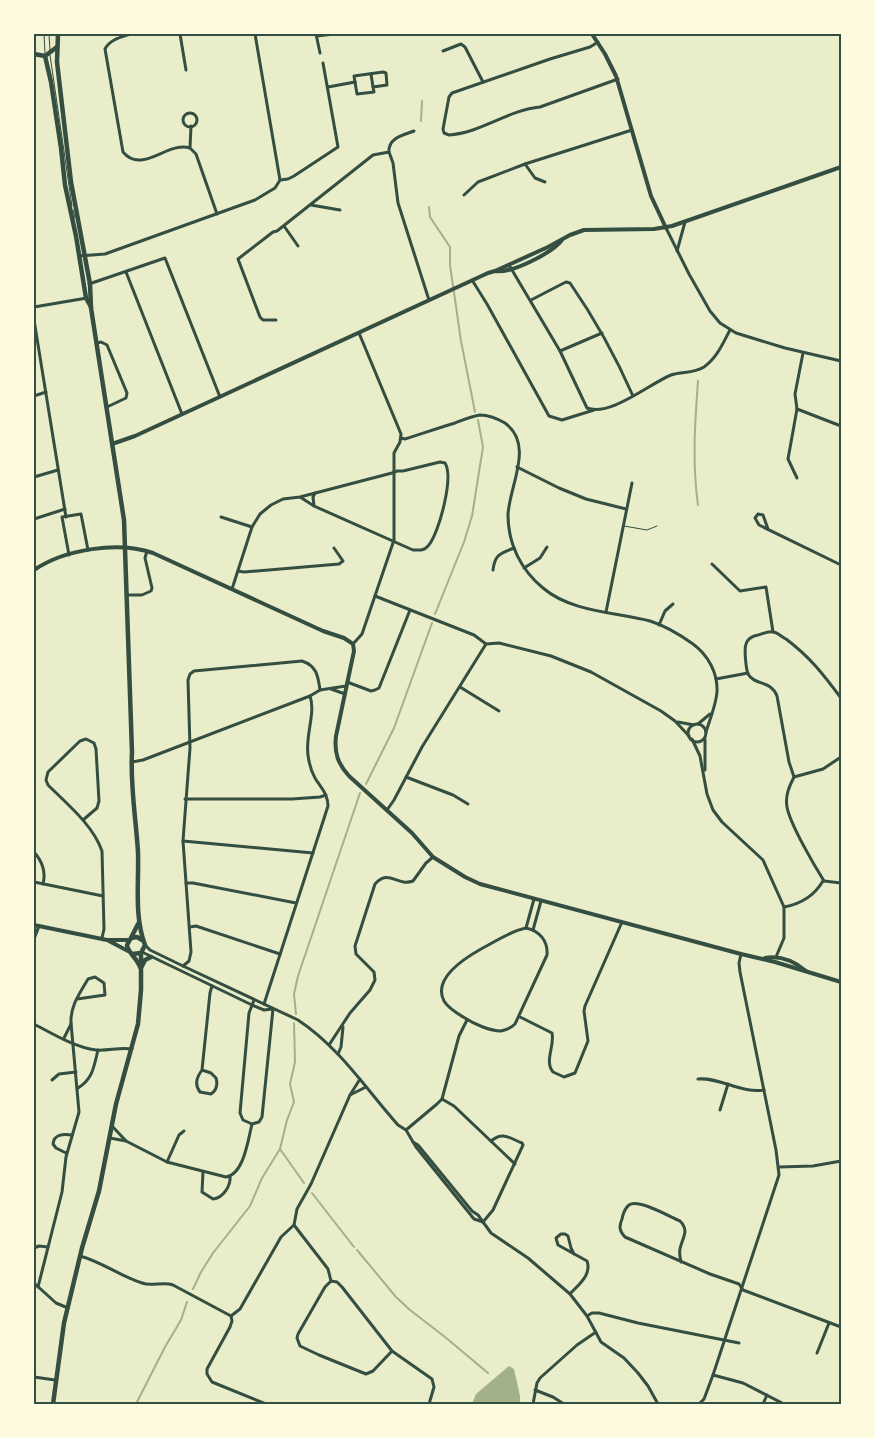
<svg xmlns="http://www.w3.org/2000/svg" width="875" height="1438" font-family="Signika,sans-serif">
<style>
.water{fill:#a3b18a}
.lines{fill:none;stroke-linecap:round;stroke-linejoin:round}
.stream{stroke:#a3b18a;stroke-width:2}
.service{stroke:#344e41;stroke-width:1}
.minor{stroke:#344e41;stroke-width:3}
.tertiary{stroke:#344e41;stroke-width:4}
.secondary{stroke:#344e41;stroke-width:4.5}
.neatline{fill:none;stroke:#344e41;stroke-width:2}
</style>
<rect width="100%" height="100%" fill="#e9edc9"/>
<path class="water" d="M509,1366L514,1369L520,1396V1404H472L476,1394Z"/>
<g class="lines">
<g class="stream">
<path d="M421,121L422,101"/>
<path d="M429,207L430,217L450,247V265L461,341L475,412"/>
<path d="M698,505C692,463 695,422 698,381"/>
<path d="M435,614L464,542L472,516L483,447L478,420"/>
<path d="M366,784L394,728L432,623"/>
<path d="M296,1014L294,994L298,976L360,793"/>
<path d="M280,1149L304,1183"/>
<path d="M312,1193L354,1247"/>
<path d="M357,1250L396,1297L410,1310L445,1337L488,1373"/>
<path d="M193,1289L201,1272L213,1253L250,1206L262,1178L280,1149L287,1120L294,1102L290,1084L295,1062L294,1023"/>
<path d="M136,1404L165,1347L181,1320L187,1302"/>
</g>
<g class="service">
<path d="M44,34L45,53"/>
<path d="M49,34L50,51"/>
<path d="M50,55L72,206"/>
<path d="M73,210L75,218"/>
<path d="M624,526L647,530L657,526"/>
</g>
<g class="minor">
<path d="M131,34C122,37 110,39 105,49L123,152C142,175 167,141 190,148L196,154L217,214"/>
<path d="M180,34L186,70"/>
<path d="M255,34L280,180"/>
<path d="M316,34L320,53"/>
<path d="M317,36L334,34"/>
<path d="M598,42L590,47L550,59L452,93L449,97L443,129L444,133L449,135C481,133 508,110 540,107L618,79"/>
<path d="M443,51L461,44L465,47L483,82"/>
<path d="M383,72L386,73L387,85L373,87L374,92L357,94L354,76Z"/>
<path d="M371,74L373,87"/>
<path d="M328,87L355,82"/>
<circle cx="190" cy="120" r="7"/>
<path d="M190,148L191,126"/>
<path d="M389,152C388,138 403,135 414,131"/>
<path d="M525,164L535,178L545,182"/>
<path d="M464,195L478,182L525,164L632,130"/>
<path d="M311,205L340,210"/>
<path d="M284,226L298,246"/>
<path d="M666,228L689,274L710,311L720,323L736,333L785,348L841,361"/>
<path d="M677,251L685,222"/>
<path d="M79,256L105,254L255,200L275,188L280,180L288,179L294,176L338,147L323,63"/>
<path d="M509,265L560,351L587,408C610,417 649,384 671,375C682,371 693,374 704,367C717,358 723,343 730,330"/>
<path d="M126,272L182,414"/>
<path d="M472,280L487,304L549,416L562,420L594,410"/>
<path d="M89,284L165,258L220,397"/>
<path d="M531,300L562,284L566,282L570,283C595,319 615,355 633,396"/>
<path d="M34,307L87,298"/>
<path d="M34,320L66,517"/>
<path d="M276,320H263L260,317L238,259L273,232L277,231L373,155L389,152L393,163L398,203L429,300"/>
<path d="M97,343L101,342L107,345L127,393L126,398L107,407"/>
<path d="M560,351L602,333"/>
<path d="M803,353L795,394L797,409L841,426"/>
<path d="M34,396L46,392"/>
<path d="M401,438L405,439C421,434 438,428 455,423C463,420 472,416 480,415C488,415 498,419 505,423C535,445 509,486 508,515C508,544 521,570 543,588C571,612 615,612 650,621C666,626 679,634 693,644C708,655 718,673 717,692C716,705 710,719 706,732"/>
<path d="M517,467L559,488L586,499L626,509"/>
<path d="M34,477L58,470"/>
<path d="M797,478L788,459L797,409"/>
<path d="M314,506L313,497L315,493"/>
<path d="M221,517L252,527"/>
<path d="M34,519L65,509"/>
<path d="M768,529L763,515L758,514L755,518L759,525L841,565"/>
<path d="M69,555L62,517L81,514L88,550"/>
<path d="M712,564L740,591L766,587L773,632"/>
<path d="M524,568L540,558L547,547"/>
<path d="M493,570C495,554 500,554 514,548"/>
<path d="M238,571L244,572L339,564L343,561L334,548"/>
<path d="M232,589L252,527L260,514L271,505L283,499L300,497L392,473L397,471H403L440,462L445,463C454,477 439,534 428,546C424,551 419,550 413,550L314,506L300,497"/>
<path d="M126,595H142L151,591L152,588L145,558L147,551"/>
<path d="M375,596L474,635L486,644L499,643L551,656L591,672L661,711L675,721L689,736"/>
<path d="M606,612L632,483"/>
<path d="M659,625L665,611L673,604"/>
<path d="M353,644L362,634L394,540V453L400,442L401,434L359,333"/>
<path d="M716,679L748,673"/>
<path d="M347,682L371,691L375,690L379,688L410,610"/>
<path d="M460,687L499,711"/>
<path d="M331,689L345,694"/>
<path d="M678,722L694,725"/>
<path d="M698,724L710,714"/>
<circle cx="697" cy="733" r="9"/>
<path d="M692,739L700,756L707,794L713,810L722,822L763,860L784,907V938L776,957"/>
<path d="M132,762L143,760L310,696L320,690L346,686"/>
<path d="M705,770V739"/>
<path d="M406,777L453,795L468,804"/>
<path d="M794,777L823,769L841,757"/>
<path d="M185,799H292L320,797L326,795"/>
<path d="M387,810L394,800L422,747L486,644"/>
<path d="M83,820L97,808L99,801L96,749L94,743L86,739L80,741L48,772L46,780L48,785C67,804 93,825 102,851L104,929L102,938"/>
<path d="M183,841L313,853"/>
<path d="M34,852C42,861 46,872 43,884"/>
<path d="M824,881C814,865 790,824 787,807C785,796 789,787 794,777L789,762L777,696C771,680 755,686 748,674C746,669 744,649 746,644C748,638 752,636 758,635C762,634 768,631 773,632C777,632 782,637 786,639C810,657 823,674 841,698"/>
<path d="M824,881L841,883"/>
<path d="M34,882L103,896"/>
<path d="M186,883H193L296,903"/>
<path d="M784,907C801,904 814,896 823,881"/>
<path d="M190,927L196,926L280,954"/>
<path d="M526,928C540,931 548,941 547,955L515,1024C511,1028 507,1030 501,1031C490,1031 474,1024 465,1018C458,1014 448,1008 444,1001C432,978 465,958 481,949C495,942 510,931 526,928Z"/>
<path d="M526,928L534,899"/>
<path d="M533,930L541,901"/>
<path d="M34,939L39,926"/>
<path d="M145,945L150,950L183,966L298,1020C339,1047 366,1089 398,1125L406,1130L416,1147L470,1214L474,1219L483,1222"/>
<path d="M142,952L252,1005L264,1010L273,1009"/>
<path d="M183,966L189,961L191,952L183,841L190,748L188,680L190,674L194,671L302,661C317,666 318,676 320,690"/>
<path d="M254,1000L249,1013L240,1113L243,1120L252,1124L259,1122L262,1117L273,1009"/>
<path d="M264,1004L328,806C328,794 321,788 315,778C311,771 309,763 308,755C305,736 316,713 310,696"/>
<path d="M520,1017L552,1033C555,1046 544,1061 553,1072L564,1077L575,1073L588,1041L584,1011L585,1006L622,922"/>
<path d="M34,1024C51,1033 76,1048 96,1050C108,1051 120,1047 132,1049"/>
<path d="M64,1038L71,1024"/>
<path d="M329,1045L350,1013L370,990L375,980L374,972L356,954L355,946L375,884C389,868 397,887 413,881L426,863L433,857"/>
<path d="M338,1054L341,1047L343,1027"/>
<path d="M202,1070L211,1073L216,1078C218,1085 217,1090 211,1094L200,1092C194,1084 197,1077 202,1070L210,993L212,986"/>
<path d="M698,1079C720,1077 742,1094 764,1090"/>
<path d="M52,1080L59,1074L76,1072"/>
<path d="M78,1088C93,1079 94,1066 98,1050"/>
<path d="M350,1095L366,1087"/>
<path d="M442,1099L454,1106L515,1164"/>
<path d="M720,1110L728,1084"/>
<path d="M112,1126L126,1141L167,1162L226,1177C244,1174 248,1140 252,1124"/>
<path d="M406,1130L437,1104L442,1099L459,1036L467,1020"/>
<path d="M110,1138L126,1141"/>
<path d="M413,1142L418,1145L472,1211L478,1215L491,1233L528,1258L570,1294L587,1316L601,1342L624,1358L638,1373L648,1386L658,1404"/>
<path d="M66,1153L56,1148L53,1144C54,1134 63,1134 72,1135"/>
<path d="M167,1162L179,1135L184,1131"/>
<path d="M779,1167L813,1166L841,1161"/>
<path d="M203,1172L202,1192L213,1199C223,1198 231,1186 230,1176"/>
<path d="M483,1222L493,1210L523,1145L522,1143C509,1138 503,1131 491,1141"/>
<path d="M294,1225L328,1269L331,1281L337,1282L342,1287L392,1351L432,1379L434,1387L429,1404"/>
<path d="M34,1248L39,1246L48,1247"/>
<path d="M80,1256C102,1262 120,1276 142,1283C152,1287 163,1281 173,1285L231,1316"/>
<path d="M681,1262C680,1257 679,1253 680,1249C682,1238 690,1231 680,1221C670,1217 638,1198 629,1205C625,1208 623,1214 622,1219C619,1226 619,1231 625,1237L710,1274L739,1284L743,1290L841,1327"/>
<path d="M331,1281L325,1287L298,1334L297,1338L300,1346L319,1355L366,1374L373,1371L392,1351"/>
<path d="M34,1283L56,1303L68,1308"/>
<path d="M38,1287L62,1192L66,1157L79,1112L71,1023C70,1006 80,993 88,979L95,977L104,983L105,995L77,999"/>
<path d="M570,1294C578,1285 592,1275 587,1261L558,1245L556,1238L561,1234H565L568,1236L571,1248L574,1254"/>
<path d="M587,1316L592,1313H599L638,1323L739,1343"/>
<path d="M817,1353L829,1323"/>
<path d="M713,1375L743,1383L784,1404"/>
<path d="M34,1377L55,1380"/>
<path d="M535,1390L553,1397L564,1404"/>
<path d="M266,1404L212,1382L207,1374V1369L230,1327L232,1321L231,1316L240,1309L281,1237L294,1225L297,1209L311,1184L350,1095L360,1079"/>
<path d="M533,1404L537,1383L540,1378L577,1345L596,1332"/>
<path d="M699,1404L704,1399L713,1375L779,1175L776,1150L740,972L739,963L741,954"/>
<path d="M763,1404L767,1395"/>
</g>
<g class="tertiary">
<path d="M592,34L605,54L616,76L651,196L666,228"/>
<path d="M495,271C511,274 552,253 562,240"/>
<path d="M112,444L135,436L488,273L495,271L548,247L570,235L584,230L654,229L672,226L841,167"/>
<path d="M34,570C65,549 118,541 153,553L323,631L344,638L353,644L354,651L336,736C334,753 338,764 349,776L412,833L433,857L465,877L480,884L741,954L775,962L841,982"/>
<path d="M34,925L107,940H129"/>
<path d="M109,941L128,951"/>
<path d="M765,958C781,955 794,961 806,971"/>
</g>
<g class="secondary">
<path d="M58,34L57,62L71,182L90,284L91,308L124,520L132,752C130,786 136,819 138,852C139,883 134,916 145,945L141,953L132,954"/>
<path d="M34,54L45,56L57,47"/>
<path d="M45,56L51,82L61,148L65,185L76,236L86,298L91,307"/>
<path d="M131,938L138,924"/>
<path d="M142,966L145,960L151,957"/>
<path d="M140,967C137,958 128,953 127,945L131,938L137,937L142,940"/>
<path d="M53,1404L64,1323L82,1248L99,1191L116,1104L138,1024L141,990V953"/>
</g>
</g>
<rect width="875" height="1438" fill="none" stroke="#fefae0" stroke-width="70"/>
<rect x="35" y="35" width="805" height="1368" class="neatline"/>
</svg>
